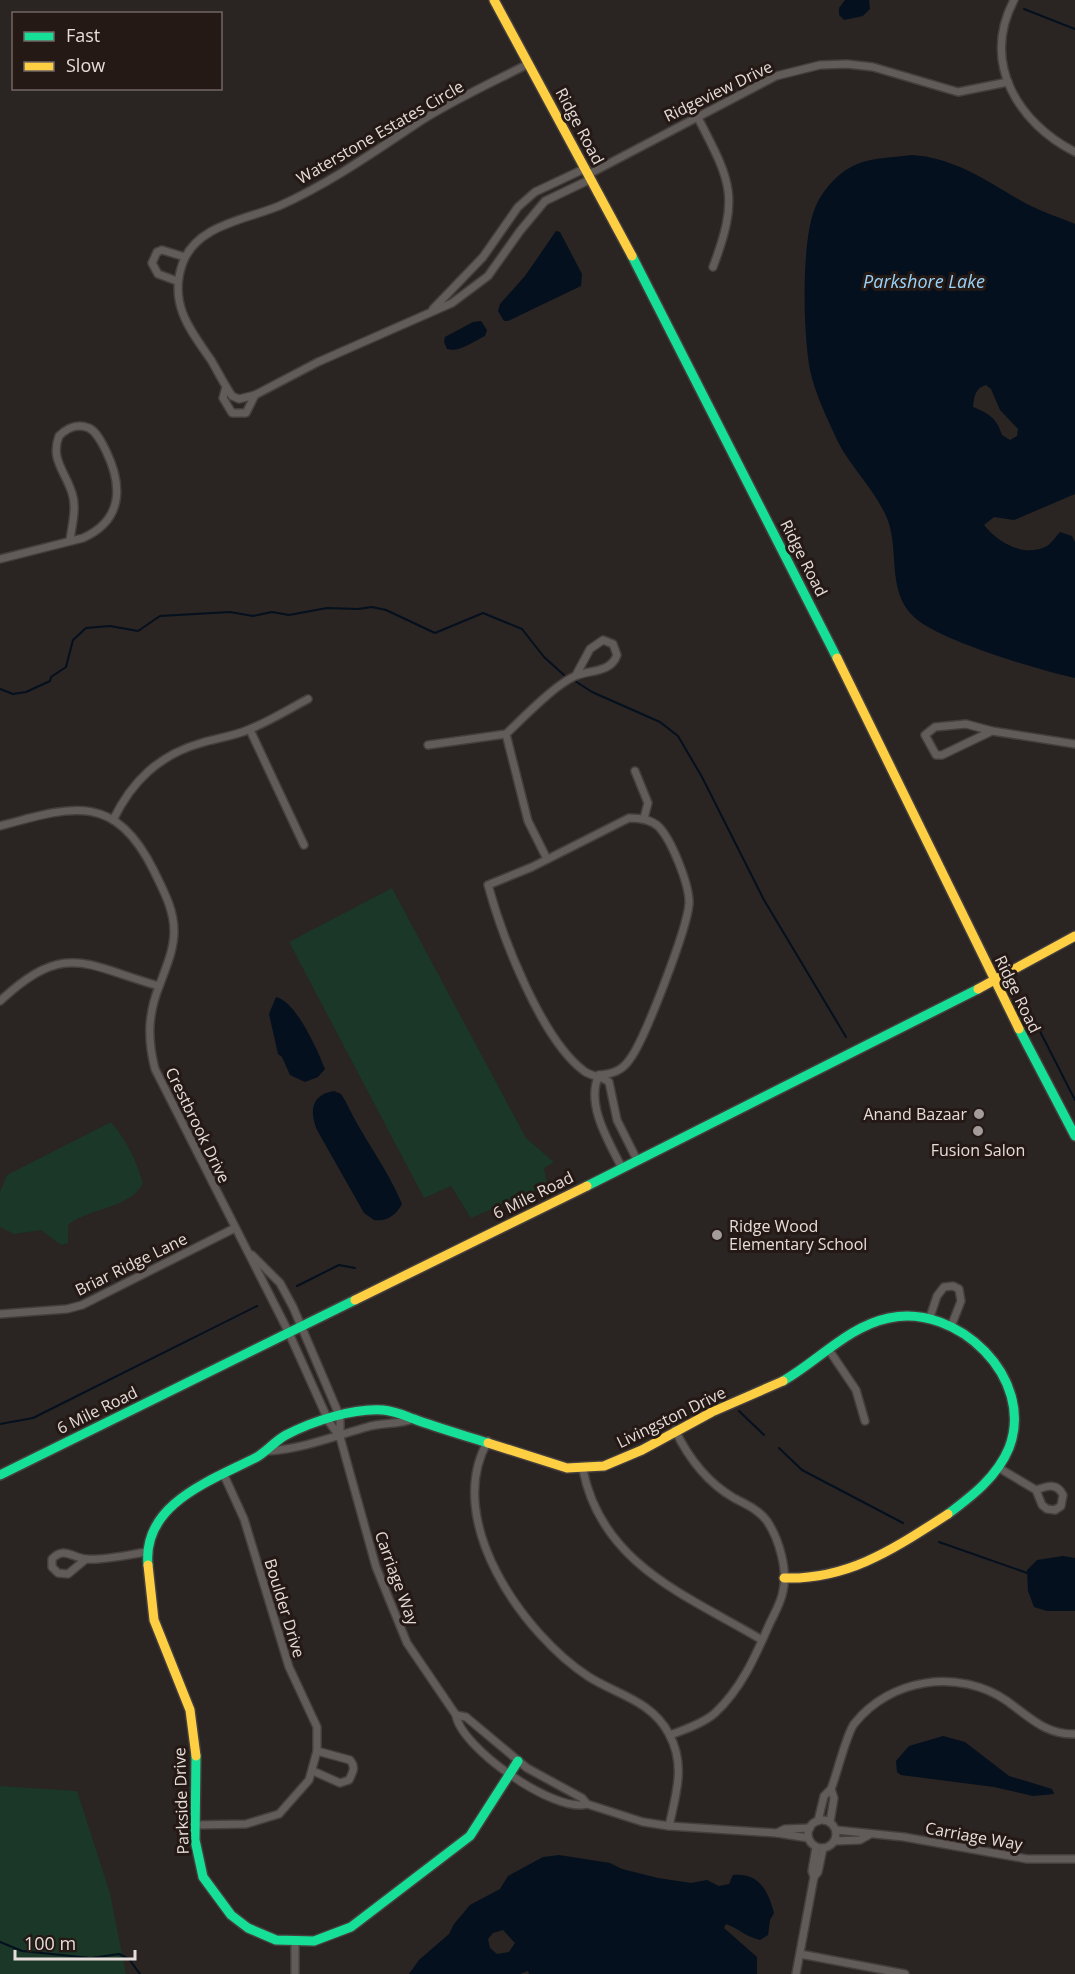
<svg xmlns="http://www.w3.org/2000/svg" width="1075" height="1974" font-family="'Open Sans',sans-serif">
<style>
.green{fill:#1a3727}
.water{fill:#04101d;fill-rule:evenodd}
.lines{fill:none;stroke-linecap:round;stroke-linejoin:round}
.stream{stroke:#04101d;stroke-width:2}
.street-casing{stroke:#443f3d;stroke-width:10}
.fast-casing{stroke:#443f3d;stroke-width:12}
.slow-casing{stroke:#443f3d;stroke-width:12}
.street{stroke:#615b59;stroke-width:7}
.fast{stroke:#16e098;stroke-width:9}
.slow{stroke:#ffcf43;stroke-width:9}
.poi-dot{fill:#a49c9a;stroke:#251915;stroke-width:2}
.labels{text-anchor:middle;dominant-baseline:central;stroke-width:6;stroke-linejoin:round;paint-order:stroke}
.street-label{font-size:16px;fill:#e6ddda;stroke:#251915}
.poi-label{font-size:16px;fill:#e6ddda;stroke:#251915;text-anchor:end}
.water-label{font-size:18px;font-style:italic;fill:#99d3f9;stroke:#251915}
</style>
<rect width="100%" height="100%" fill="#2a2422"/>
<g class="green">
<path d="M392,888L526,1138L554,1162L544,1168L547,1185L471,1218L451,1186L424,1198L289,942Z"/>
<path d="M111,1122C125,1138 138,1163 143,1184C127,1210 90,1207 68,1225V1243L61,1245L41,1230L14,1234L0,1227V1192L7,1175Z"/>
<path d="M0,1786L77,1791L110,1893L126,1974H0Z"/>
</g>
<g class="water">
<path d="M845,0H869L870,9L863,16L844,20L839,15V8Z"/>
<path d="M912,155C957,158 989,183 1027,204C1042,212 1059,217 1075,224V494L1014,520L994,517L984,525C998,543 1025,558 1047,546C1052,543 1056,536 1060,532L1072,536L1075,542V678C1041,671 938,640 914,617C886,591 900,550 887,518C875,490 852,469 838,442C828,420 815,394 810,370C803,333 801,242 815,208C820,194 834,178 846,170C866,157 889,158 912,155ZM986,385L991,389L1000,410L1018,429L1017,436L1010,440L1002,435C997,418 988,413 973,407C974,397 975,388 986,385Z"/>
<path d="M556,231L560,232L582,274L581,286L508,321H504L498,311L500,304L525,276Z"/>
<path d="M481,321L487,330L485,336C474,341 459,353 447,349L444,342L445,337L473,322Z"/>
<path d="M276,997C296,1001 318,1051 325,1069L318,1077L305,1082L290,1075L282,1057L278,1054L269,1014Z"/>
<path d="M334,1091L341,1094L346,1102C362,1137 388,1169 402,1204C396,1215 387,1222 374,1220L364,1213L317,1130C310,1112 310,1095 334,1091Z"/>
<path d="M1063,1556L1075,1558V1611H1047L1034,1607L1028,1591L1027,1570L1037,1560Z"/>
<path d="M943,1736L965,1742L1009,1776L1052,1789L1054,1794L1033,1796L994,1787L901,1775L897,1772L896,1761L909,1746Z"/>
<path d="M559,1855L610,1863L622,1869L658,1878L691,1883L707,1880L719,1886L729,1884L733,1875C759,1872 768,1891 774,1913L770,1920L768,1935L760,1940C746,1937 738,1928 726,1924L724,1928L757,1957V1974H529L528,1971L520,1974H409L419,1960L449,1934L454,1924L470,1905L500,1889L508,1876L543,1857ZM503,1930L515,1943L509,1952L497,1954L490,1948L488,1939L493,1933Z"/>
</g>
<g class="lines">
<g class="stream">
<path d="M1024,9L1075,29"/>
<path d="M575,681L592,692L660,722L678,736L702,777L764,900L846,1037"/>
<path d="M0,689L13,694L26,692L50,681L51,677L66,667L73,640L86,628L110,626L138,631L160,616L230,612L253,616L272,612L289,615L327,608L358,609L372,607L386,610L435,633L483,613L522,629L544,657L564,675"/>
<path d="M1023,998L1075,1100"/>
<path d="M297,1286L339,1265L355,1268"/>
<path d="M739,1411L764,1435"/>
<path d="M0,1424L33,1418L257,1306"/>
<path d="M779,1448L802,1470L903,1523"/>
<path d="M939,1542L1030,1574"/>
<path d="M0,1942L22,1951L91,1958L119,1954L129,1959L140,1974"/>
</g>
<defs>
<g id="street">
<path d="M1014,0C981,63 1018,123 1075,152"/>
<path d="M528,64C491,83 451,101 416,124C371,154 328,184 279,206C245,220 195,225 182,265C169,304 190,330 211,360C218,372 224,384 232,396L239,399L255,395L318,362L452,303L488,276L520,231L545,201L591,179"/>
<path d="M697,116C731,182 740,195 713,267"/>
<path d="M589,174L776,76L820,65L847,64L873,67L958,92L1008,82"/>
<path d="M177,281L158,274L152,263L157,252L162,250L185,257"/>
<path d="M433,309L483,257L518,207L535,192L586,168"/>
<path d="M226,387L223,398L232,413H246L255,395"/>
<path d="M0,559L83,538C123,520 123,486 106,451C102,443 97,432 89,428C77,423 67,428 59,436C50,459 65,471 72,493C77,507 72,525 70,540"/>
<path d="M250,730L304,845"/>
<path d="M992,731L942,755H936L925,735L935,727L966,724L992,731L1075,744"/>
<path d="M428,745L506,734"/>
<path d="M635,771L648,803L644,818"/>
<path d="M113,820C132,781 159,755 201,743C217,738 235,736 250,729C270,721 289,709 308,699"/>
<path d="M0,826C72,806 115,792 154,871C163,890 174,909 174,931C174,950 166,967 160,984C148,1013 147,1038 155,1069L288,1331L329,1422L340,1437"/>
<path d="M547,859L528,821L506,734C522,719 557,682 578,675C592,670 611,672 617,655L613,644L603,640L590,649L576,675"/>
<path d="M0,1001C66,940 84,965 159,986"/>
<path d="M599,1075C612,1074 622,1071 630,1059C645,1039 687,929 689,904C690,886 672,841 659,827C651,819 640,818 629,818L532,867L488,885C502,936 541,1039 584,1071C590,1076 601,1076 609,1082L617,1120L637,1160"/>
<path d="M599,1075C585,1104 609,1142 622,1168"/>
<path d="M252,1255L280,1283L293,1307L340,1417V1437L376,1567L407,1643L456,1715C460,1747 555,1814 587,1804"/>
<path d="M0,1314L67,1309L82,1305L235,1228"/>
<path d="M930,1317L937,1296L944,1287L953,1286L959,1289L961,1301L952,1324"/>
<path d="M829,1350L856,1390L865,1421"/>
<path d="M488,1441C442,1520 524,1635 589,1677C618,1695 652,1701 669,1734C686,1765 676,1794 669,1826"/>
<path d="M268,1451C302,1449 335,1436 367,1427C382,1422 398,1425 413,1419"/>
<path d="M999,1468L1036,1490L1042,1505L1047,1509L1055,1510L1061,1506L1063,1495C1057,1482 1047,1486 1036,1490"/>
<path d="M583,1470C602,1565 688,1596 762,1640"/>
<path d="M86,1559L68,1574L58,1573L52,1567V1559C64,1546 73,1558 86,1559C100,1561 132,1554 147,1552"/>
<path d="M456,1715L466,1717L527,1768L582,1798L587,1804L643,1822L669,1826L777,1833L808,1838"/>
<path d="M670,1735C684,1730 704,1723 715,1713C741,1689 755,1657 769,1625C774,1614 781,1603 783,1591C788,1570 779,1539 767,1521C758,1509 747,1505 734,1498C708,1483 688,1457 675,1430"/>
<path d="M313,1771L340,1783L349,1780C353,1772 356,1767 350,1760L317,1751"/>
<circle cx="822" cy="1834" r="14"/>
<path d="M818,1821L824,1796L831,1789C837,1774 846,1735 854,1724C890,1678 959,1668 1007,1701C1029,1717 1046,1735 1075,1734"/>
<path d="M830,1822L834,1798L831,1789"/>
<path d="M194,1825L246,1824L279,1814L309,1780L317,1751V1727L289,1667L244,1519L223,1473"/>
<path d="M836,1830L904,1837L1027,1859H1075"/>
<path d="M777,1833L785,1829L810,1828"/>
<path d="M835,1841L860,1840L869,1835"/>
<path d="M814,1877L818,1872L823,1848"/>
<path d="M295,1940V1974"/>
<path d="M800,1954L905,1974"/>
<path d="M796,1974L814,1877L812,1871L816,1847"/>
</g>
<g id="fast">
<path d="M632,256L837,658"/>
<path d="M1019,1029L1075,1136"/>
<path d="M587,1186L978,989"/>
<path d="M783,1381C818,1361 849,1326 889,1318C957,1303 1036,1378 1009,1448C997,1477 972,1496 948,1514"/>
<path d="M0,1475L355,1300"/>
<path d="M148,1565C142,1503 213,1480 257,1457C267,1451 275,1441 286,1435C313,1421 353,1408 383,1410C395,1411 403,1415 414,1419C438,1428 463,1435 488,1443"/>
<path d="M196,1756L195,1840L203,1877L231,1915L248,1928L276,1940L314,1941L351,1927L470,1836L518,1761"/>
</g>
<g id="slow">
<path d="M494,0L632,256"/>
<path d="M837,658L1019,1029"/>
<path d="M978,989L1075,936"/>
<path d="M355,1300L587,1186"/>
<path d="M488,1443L567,1468L604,1466L642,1450L712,1412L783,1381"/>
<path d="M148,1565L154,1620L190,1710L196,1756"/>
<path d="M784,1578C849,1580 895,1548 948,1514"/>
</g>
</defs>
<use href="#street" class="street-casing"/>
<use href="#fast" class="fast-casing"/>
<use href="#slow" class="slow-casing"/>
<use href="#street" class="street"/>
<use href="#fast" class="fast"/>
<use href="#slow" class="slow"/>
</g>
<g class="poi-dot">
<circle cx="979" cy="1114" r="6"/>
<circle cx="978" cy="1131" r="6"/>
<circle cx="717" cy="1235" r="6"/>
</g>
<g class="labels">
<g class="street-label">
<text transform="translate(718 91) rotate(-26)">Ridgeview Drive</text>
<text transform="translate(580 126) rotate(62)">Ridge Road</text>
<text transform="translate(380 132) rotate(-30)">Waterstone Estates Circle</text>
<text transform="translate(804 558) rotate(63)">Ridge Road</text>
<text transform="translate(1018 994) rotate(64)">Ridge Road</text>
<text transform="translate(198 1125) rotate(64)">Crestbrook Drive</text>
<text transform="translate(533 1195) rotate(-26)">6 Mile Road</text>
<text transform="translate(131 1264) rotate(-26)">Briar Ridge Lane</text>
<text transform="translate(97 1410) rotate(-26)">6 Mile Road</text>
<text transform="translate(671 1417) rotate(-26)">Livingston Drive</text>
<text transform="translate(397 1578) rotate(70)">Carriage Way</text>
<text transform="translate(285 1608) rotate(73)">Boulder Drive</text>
<text transform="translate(181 1801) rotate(-92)">Parkside Drive</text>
<text transform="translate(974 1836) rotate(10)">Carriage Way</text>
</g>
<g class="poi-label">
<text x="967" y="1114">Anand Bazaar</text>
<text x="978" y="1150" text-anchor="middle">Fusion Salon</text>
<text x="729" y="1226" text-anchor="start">Ridge Wood<tspan x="729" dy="18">Elementary School</tspan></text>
</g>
<g class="water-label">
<text x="924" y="281">Parkshore Lake</text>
</g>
</g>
<rect x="12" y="12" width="210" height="78" fill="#251915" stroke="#726764" stroke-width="1.5"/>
<rect x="24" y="32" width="30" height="9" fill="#16e098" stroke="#726764" stroke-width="1.5"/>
<text x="66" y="42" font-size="18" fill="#e6ddda">Fast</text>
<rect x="24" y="62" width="30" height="9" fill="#ffcf43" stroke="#726764" stroke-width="1.5"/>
<text x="66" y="72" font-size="18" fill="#e6ddda">Slow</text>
<path d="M15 1950v9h120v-9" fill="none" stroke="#e6ddda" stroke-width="3"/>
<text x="24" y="1950" font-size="18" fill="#e6ddda" stroke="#251915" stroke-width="4.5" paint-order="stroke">100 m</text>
</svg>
